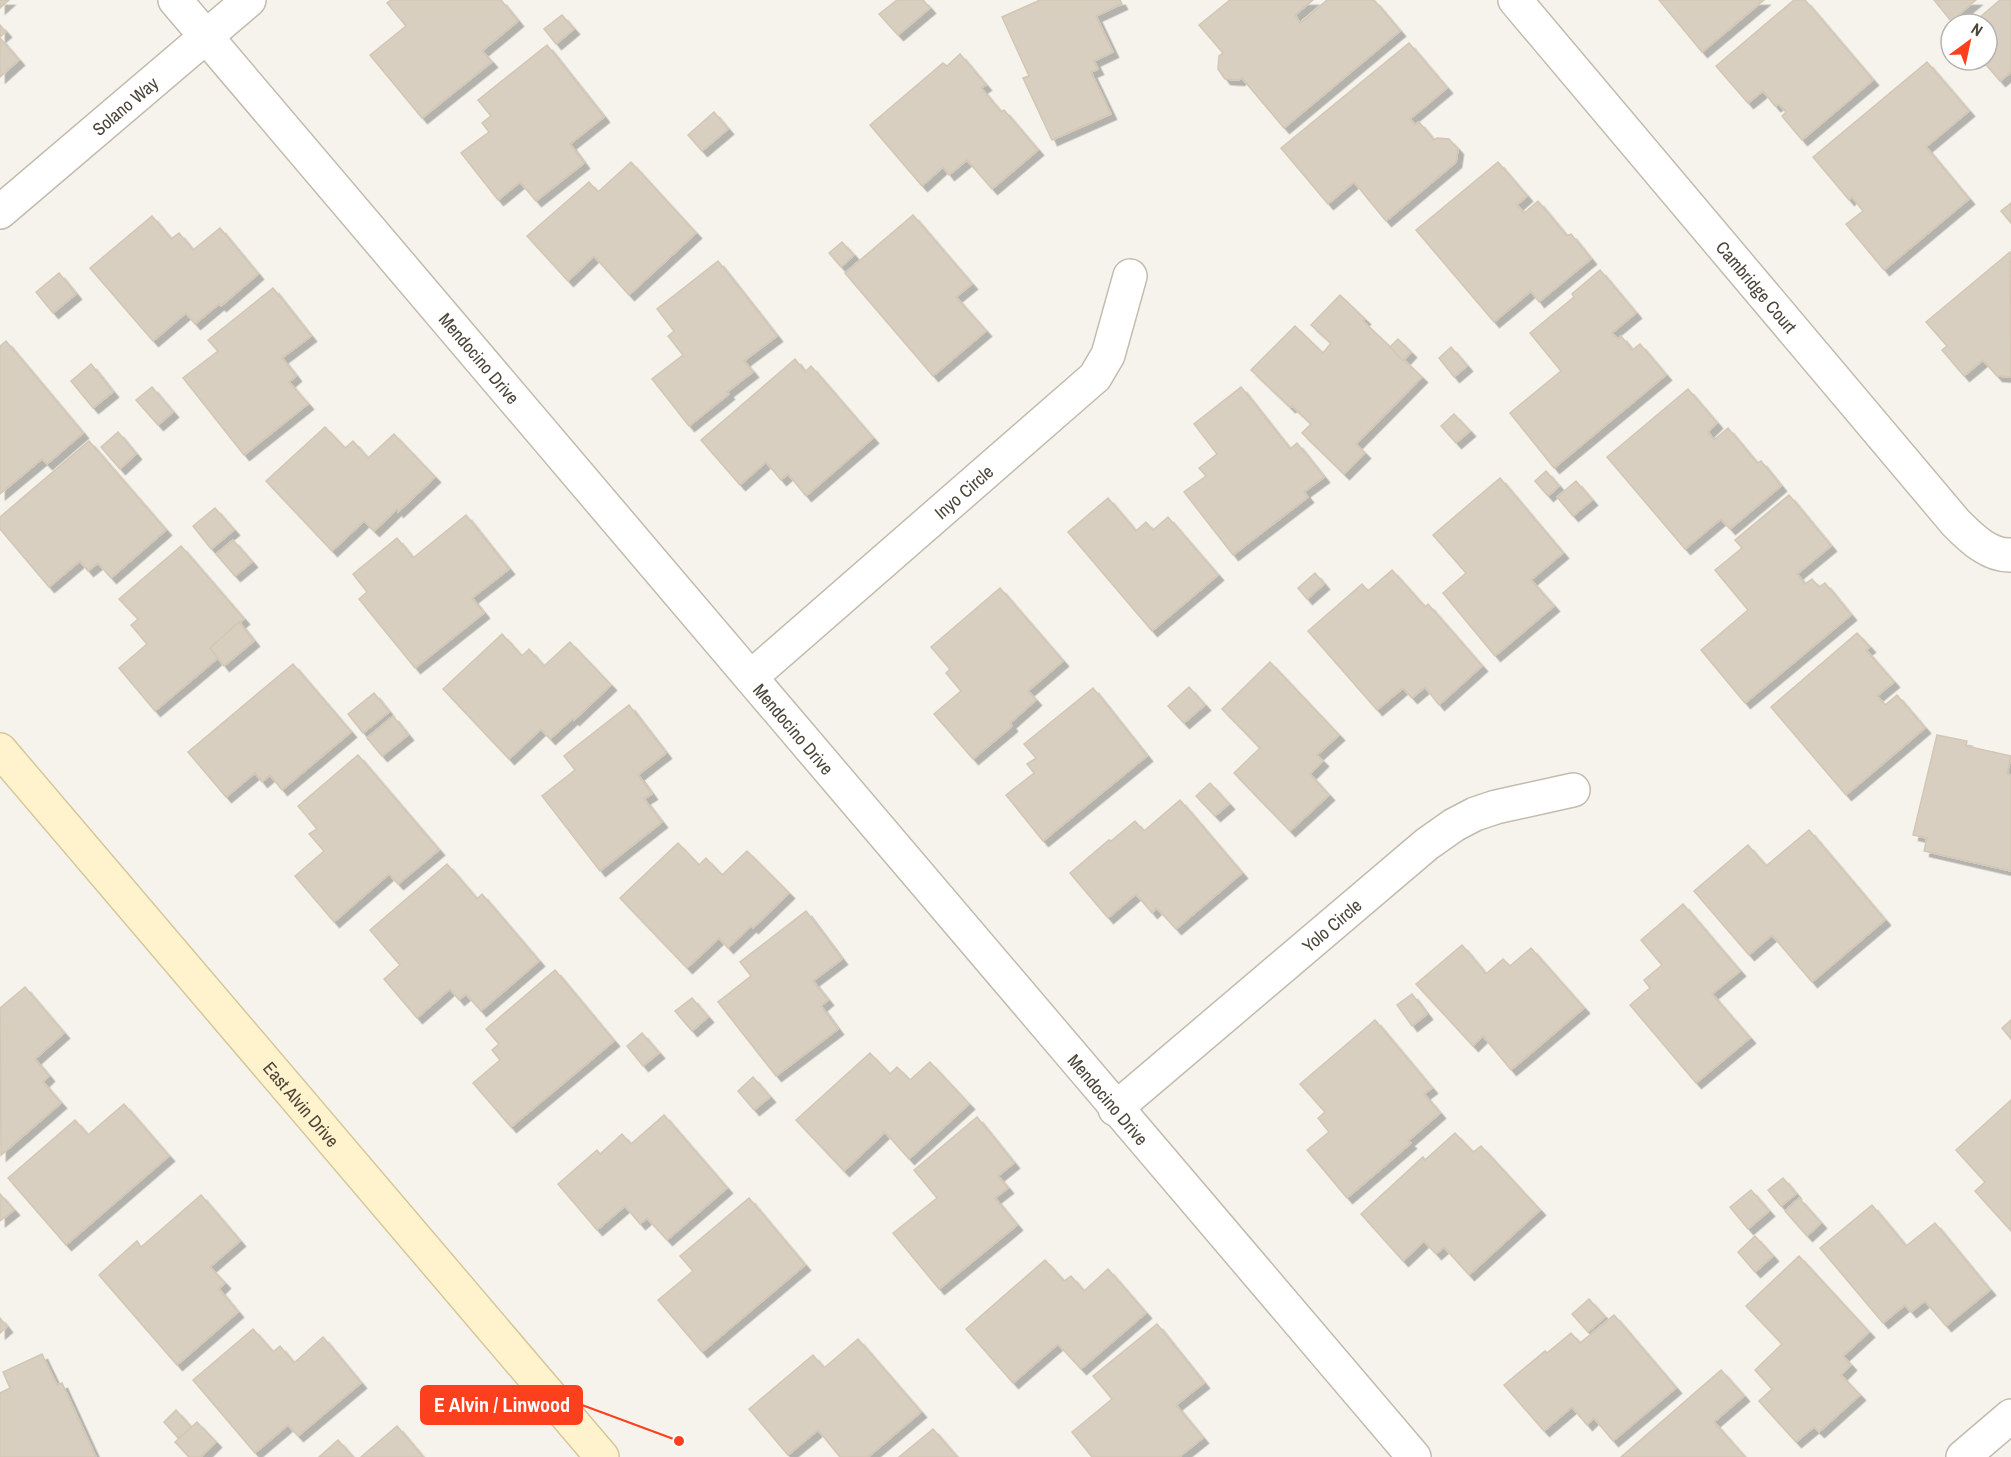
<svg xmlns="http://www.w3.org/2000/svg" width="2011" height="1457" font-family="'Archivo Narrow',sans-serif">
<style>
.building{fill:#d8cfc1;stroke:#d3c7b4;stroke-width:1.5;filter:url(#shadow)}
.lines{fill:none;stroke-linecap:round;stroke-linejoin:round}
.street-casing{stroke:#c2bbae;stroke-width:36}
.secondary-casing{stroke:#d6c79b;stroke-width:36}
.street{stroke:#fff;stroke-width:33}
.secondary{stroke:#fff3cd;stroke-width:33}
.labels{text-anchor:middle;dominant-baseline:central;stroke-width:4.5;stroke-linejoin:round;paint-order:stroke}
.street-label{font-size:18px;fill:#4b4439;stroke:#fff}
.leader{fill:none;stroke:#fc3f1d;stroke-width:2}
.callout-dot{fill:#fc3f1d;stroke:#fff;stroke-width:2}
.callout{fill:#fc3f1d;stroke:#fc3f1d;stroke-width:2}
.callout-label{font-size:20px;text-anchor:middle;font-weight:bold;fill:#fff}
</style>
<defs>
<filter id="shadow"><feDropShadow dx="5.5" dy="5.5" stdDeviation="0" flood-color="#0004"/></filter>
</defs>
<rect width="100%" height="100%" fill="#f6f3ec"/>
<g class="building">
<path d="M0,0H9L0,8Z"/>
<path d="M391,0H501L518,21L482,51L492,62L422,118L370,55L406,26L387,3Z"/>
<path d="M897,0H923L930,8L898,35L879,14Z"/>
<path d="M1040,0H1120L1122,4L1096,16L1113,52L1094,61L1098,69L1091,72L1111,114L1052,140L1023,78L1029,76L1002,17Z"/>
<path d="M1230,0H1313L1295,15L1300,23L1327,0H1374L1400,31L1284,128L1242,78L1239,80L1225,79L1218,69L1219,56L1223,53L1199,25Z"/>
<path d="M1659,0H1764L1702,52Z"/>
<path d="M1794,0H1805L1873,80L1802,140L1782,116L1786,112L1779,104L1775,106L1763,91L1748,103L1716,66Z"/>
<path d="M1934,0H1976L1951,21Z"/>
<path d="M2000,0H2011V72L2000,81L1982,60H1987V24H1972Z"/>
<path d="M562,15L574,29L556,44L544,29Z"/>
<path d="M0,25L6,32L0,37Z"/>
<path d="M0,38L19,60L0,77Z"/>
<path d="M1409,43L1447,88L1410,119L1415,125L1419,122L1434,140L1437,138L1449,139L1458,149L1456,162L1386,221L1354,182L1328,204L1281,148Z"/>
<path d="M547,45L604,117L570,144L584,163L536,201L520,182L498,200L461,153L489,132L482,123L491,116L478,100Z"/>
<path d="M960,54L986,85L981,88L1001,112L1004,110L1038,150L992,189L967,160L949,175L943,167L922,186L870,125L943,63L947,66Z"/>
<path d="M1927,62L1969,111L1926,147L1969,199L1884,270L1846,224L1863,211L1852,197L1849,200L1813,157Z"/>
<path d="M714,112L728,129L702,151L688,135Z"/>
<path d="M631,162L696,233L629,295L594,256L568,281L527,236L589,182L598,192Z"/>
<path d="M1498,162L1527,196L1517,205L1524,213L1538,201L1567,236L1571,234L1591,259L1539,302L1531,291L1494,322L1416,230Z"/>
<path d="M2011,203V223L2001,211Z"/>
<path d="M913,215L972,284L956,297L986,331L933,376L845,273Z"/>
<path d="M152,216L171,239L179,233L193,250L220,228L258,274L221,306L219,304L195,324L186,313L153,341L90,268Z"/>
<path d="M842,242L854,255L841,267L829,253Z"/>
<path d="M2010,252L2011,377L1997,376L1983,360L1964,376L1942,350L1947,346L1926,322Z"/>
<path d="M718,261L777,336L744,361L753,372L727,392L729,394L689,426L652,379L683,355L668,336L674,331L657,309Z"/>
<path d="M1600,270L1636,313L1612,333L1618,339L1621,336L1632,350L1640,344L1666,375L1554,468L1510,413L1561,371L1530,333L1574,297L1572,294Z"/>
<path d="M59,273L76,294L53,313L36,292Z"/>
<path d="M273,288L311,336L282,358L296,376L289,382L308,404L244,455L183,378L218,351L208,340Z"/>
<path d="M1340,295L1365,319L1363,321L1422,377L1356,444L1365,453L1344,474L1302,433L1311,424L1292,406L1290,407L1251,370L1295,326L1323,353L1331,343L1311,325Z"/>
<path d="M1398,339L1411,352L1403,361L1390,347Z"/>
<path d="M6,341L83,433L47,464L42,459L0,494V346Z"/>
<path d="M1451,347L1467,366L1454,377L1439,358Z"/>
<path d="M795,359L805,372L811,366L873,438L806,496L788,474L781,480L766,462L740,485L701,440Z"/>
<path d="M91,364L113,392L93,408L71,381Z"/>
<path d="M152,387L173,412L158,425L136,400Z"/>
<path d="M1241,387L1290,449L1297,443L1324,477L1304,492L1308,497L1233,555L1184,492L1206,476L1199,468L1217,454L1194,424Z"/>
<path d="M1688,389L1717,423L1708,432L1714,440L1728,428L1757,463L1761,461L1781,486L1730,529L1721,519L1685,549L1607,457Z"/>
<path d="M1454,414L1470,431L1456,443L1441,426Z"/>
<path d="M325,427L345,448L353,441L368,458L394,434L435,477L398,512L397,509L374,531L364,521L332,551L266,481Z"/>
<path d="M118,432L136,454L120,469L101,447Z"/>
<path d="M89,441L166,530L111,578L98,563L88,571L80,561L49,587L0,529V517Z"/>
<path d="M1546,471L1559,486L1548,496L1535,481Z"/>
<path d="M1500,478L1563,553L1531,580L1554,606L1495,656L1443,593L1466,573L1433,535Z"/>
<path d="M1576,481L1592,500L1573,516L1557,497Z"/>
<path d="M1789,495L1831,546L1797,574L1805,584L1812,579L1819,587L1825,583L1851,615L1745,703L1701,650L1748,610L1715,570L1742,548L1735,540Z"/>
<path d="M1108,498L1136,531L1146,522L1153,530L1168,517L1218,575L1152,631L1068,532Z"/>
<path d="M215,508L234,530L211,549L193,526Z"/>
<path d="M466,515L509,569L472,598L484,613L415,668L359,599L367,592L353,574L397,538L413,558Z"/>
<path d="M233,540L252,562L235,576L216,554Z"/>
<path d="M181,546L244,619L210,648L218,658L155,711L119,668L147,644L131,625L138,619L119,599Z"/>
<path d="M1392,570L1425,607L1428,604L1482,666L1439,705L1425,687L1412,698L1403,688L1377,710L1308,631L1362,584L1368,591Z"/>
<path d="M1315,573L1324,584L1307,599L1298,588Z"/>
<path d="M1000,588L1063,661L1028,691L1036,700L1010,723L1012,726L973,759L934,714L961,691L946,673L950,669L931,647Z"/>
<path d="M239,622L254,641L224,666L210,648Z"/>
<path d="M1857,633L1870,647L1866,650L1894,682L1877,696L1885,705L1897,695L1925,728L1846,795L1771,707Z"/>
<path d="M502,634L522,656L529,649L544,666L570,642L611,685L574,720L573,718L550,739L541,729L509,759L443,689Z"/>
<path d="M1270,662L1339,735L1317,755L1323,761L1310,774L1329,795L1290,831L1234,773L1260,748L1222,709Z"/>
<path d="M293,664L351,732L282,790L270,775L262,782L255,773L226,797L188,752Z"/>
<path d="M1189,687L1205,705L1184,723L1168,706Z"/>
<path d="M1093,688L1147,756L1043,841L1006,795L1034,773L1027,764L1036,758L1024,744Z"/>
<path d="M374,693L389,712L363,733L348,714Z"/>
<path d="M629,705L666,753L638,775L652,794L644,799L662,822L600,871L542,796L575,770L564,756Z"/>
<path d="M393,716L408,735L382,756L367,738Z"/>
<path d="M1937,735L1967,741L1966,746L2011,756L2007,774L2011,775V871L1924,851L1927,838L1913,835Z"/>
<path d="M358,755L439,850L398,884L389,874L334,922L295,876L324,851L309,834L317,829L298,806Z"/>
<path d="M1210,783L1229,804L1215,816L1196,796Z"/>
<path d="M1180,800L1242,873L1176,929L1157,908L1152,913L1136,894L1108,918L1070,873L1109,840L1111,841L1135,821L1144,831Z"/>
<path d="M1809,830L1885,920L1812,982L1772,935L1749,955L1694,891L1748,845L1766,866Z"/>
<path d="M678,843L699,865L706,858L722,875L747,851L789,893L753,928L751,926L728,948L719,938L687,968L620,898Z"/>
<path d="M447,864L477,899L482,894L539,961L481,1011L466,994L459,1000L450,989L417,1018L384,979L400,965L370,930Z"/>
<path d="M1683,904L1740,971L1712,994L1750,1038L1696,1083L1630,1005L1650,988L1644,980L1662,965L1641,940Z"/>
<path d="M806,911L842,959L813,981L828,1000L821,1006L838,1029L776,1076L718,1002L751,976L740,962Z"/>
<path d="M1462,945L1486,974L1503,959L1510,966L1531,948L1584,1008L1511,1070L1483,1036L1473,1046L1416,984Z"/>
<path d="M555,970L614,1041L511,1127L473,1083L500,1060L492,1050L499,1044L486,1029Z"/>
<path d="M25,987L64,1033L35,1059L49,1076L43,1082L61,1103L1,1155L0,1008Z"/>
<path d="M1412,994L1427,1014L1412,1026L1397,1005Z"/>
<path d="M692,998L708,1017L692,1031L675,1011Z"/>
<path d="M1375,1020L1432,1088L1424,1094L1440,1113L1408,1141L1411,1143L1347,1198L1307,1150L1329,1132L1318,1118L1325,1112L1300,1084Z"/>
<path d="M2011,1020V1039L2002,1028Z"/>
<path d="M642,1033L659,1053L643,1066L627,1046Z"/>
<path d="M870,1053L890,1074L897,1067L910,1080L930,1062L969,1104L909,1159L885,1132L844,1171L796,1120Z"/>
<path d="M753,1077L770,1097L754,1110L738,1091Z"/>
<path d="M2011,1100V1231L1975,1191L1985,1182L1956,1150Z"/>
<path d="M124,1104L169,1156L66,1245L8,1178L75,1120L88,1135Z"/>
<path d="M664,1115L727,1188L667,1240L647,1218L640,1224L625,1206L597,1230L558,1184L597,1150L600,1154L622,1134L631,1144Z"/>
<path d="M977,1117L1014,1163L998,1176L1008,1188L995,1198L1017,1225L939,1289L893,1233L937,1198L914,1170Z"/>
<path d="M1455,1133L1473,1152L1481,1146L1540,1210L1469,1275L1444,1247L1436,1254L1424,1241L1403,1261L1361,1214L1423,1157L1425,1160Z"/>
<path d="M1783,1178L1796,1194L1781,1206L1768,1190Z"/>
<path d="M1751,1190L1769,1211L1748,1229L1730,1207Z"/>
<path d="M0,1194L14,1210L0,1221Z"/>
<path d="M201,1195L240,1241L210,1267L225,1283L219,1289L238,1312L177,1365L99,1275L137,1241L141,1247Z"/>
<path d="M749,1198L805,1265L702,1352L658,1300L693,1271L680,1256Z"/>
<path d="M1799,1198L1821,1223L1807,1236L1785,1211Z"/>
<path d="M1872,1205L1906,1246L1935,1223L1990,1290L1946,1326L1925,1301L1911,1312L1905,1305L1883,1323L1820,1248Z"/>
<path d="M1755,1236L1773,1256L1755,1272L1738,1252Z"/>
<path d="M1799,1256L1869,1332L1843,1356L1851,1365L1841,1375L1860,1395L1819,1432L1814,1427L1796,1442L1759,1401L1772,1389L1755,1370L1782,1344L1746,1306Z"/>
<path d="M1045,1260L1064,1281L1071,1276L1084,1291L1108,1269L1146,1313L1081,1369L1058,1344L1013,1383L966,1329Z"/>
<path d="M1589,1299L1605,1317L1588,1332L1572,1314Z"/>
<path d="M1614,1315L1676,1388L1613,1441L1594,1418L1587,1425L1572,1407L1544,1431L1504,1385L1545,1351L1547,1353L1571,1333L1580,1343Z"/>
<path d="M0,1318L7,1327L0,1333Z"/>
<path d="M1157,1324L1204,1383L1176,1405L1203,1438L1179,1457H1092L1072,1432L1112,1399L1093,1376Z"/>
<path d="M253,1329L273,1352L280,1346L294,1363L323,1337L361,1383L298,1436L288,1425L255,1453L193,1380Z"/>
<path d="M858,1339L921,1412L868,1457H840L818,1430L788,1455L749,1409L813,1355L824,1368Z"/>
<path d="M42,1354L57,1385L62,1383L96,1457H0V1393L10,1388L3,1372Z"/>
<path d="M1721,1370L1744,1396L1714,1422L1745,1457H1621Z"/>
<path d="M176,1410L192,1428L179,1439L164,1422Z"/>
<path d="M197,1422L216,1442L201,1457H189L175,1442Z"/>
<path d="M397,1426L423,1457H361Z"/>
<path d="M933,1429L957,1457H899Z"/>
<path d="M338,1440L353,1457H319Z"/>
</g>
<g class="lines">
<defs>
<g id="street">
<path id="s1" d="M175,0C589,485 998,973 1414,1457"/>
<path id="s2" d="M1515,0L1956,523C1971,538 1989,556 2011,555"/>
<path id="s3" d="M0,212L249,0"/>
<path id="s4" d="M751,677L1095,377L1108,355L1130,276"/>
<path id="s5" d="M1115,1109L1427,844L1454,825L1475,814L1496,807L1573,790"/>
<path d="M1963,1457L2011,1416"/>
</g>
<g id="secondary">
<path id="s6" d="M0,750L602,1457"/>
</g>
</defs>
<use href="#street" class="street-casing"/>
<use href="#secondary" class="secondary-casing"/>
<use href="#street" class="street"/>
<use href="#secondary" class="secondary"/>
</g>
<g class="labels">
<g class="street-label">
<text stroke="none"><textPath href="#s3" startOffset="164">Solano Way</textPath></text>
<text stroke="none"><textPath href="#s2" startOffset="375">Cambridge Court</textPath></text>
<text stroke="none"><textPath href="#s1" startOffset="470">Mendocino Drive</textPath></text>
<text stroke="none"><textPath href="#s4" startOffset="282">Inyo Circle</textPath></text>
<text stroke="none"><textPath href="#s1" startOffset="956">Mendocino Drive</textPath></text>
<text stroke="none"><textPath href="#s5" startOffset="284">Yolo Circle</textPath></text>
<text stroke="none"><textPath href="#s1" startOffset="1442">Mendocino Drive</textPath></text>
<text stroke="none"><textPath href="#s6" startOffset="465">East Alvin Drive</textPath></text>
</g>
</g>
<path class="leader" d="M679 1441L582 1405"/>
<circle class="callout-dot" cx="679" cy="1441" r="6"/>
<rect class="callout" x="421" y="1386" width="161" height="38" rx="6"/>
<g class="callout-label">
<text x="502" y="1412">E Alvin / Linwood</text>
</g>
<g transform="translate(1969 42) rotate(33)"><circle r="28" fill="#ffffff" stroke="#b7b4b0" stroke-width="1.5"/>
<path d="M0-4.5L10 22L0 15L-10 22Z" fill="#fc3f1d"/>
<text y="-9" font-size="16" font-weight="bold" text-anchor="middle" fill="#4b4439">N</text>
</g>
</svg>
